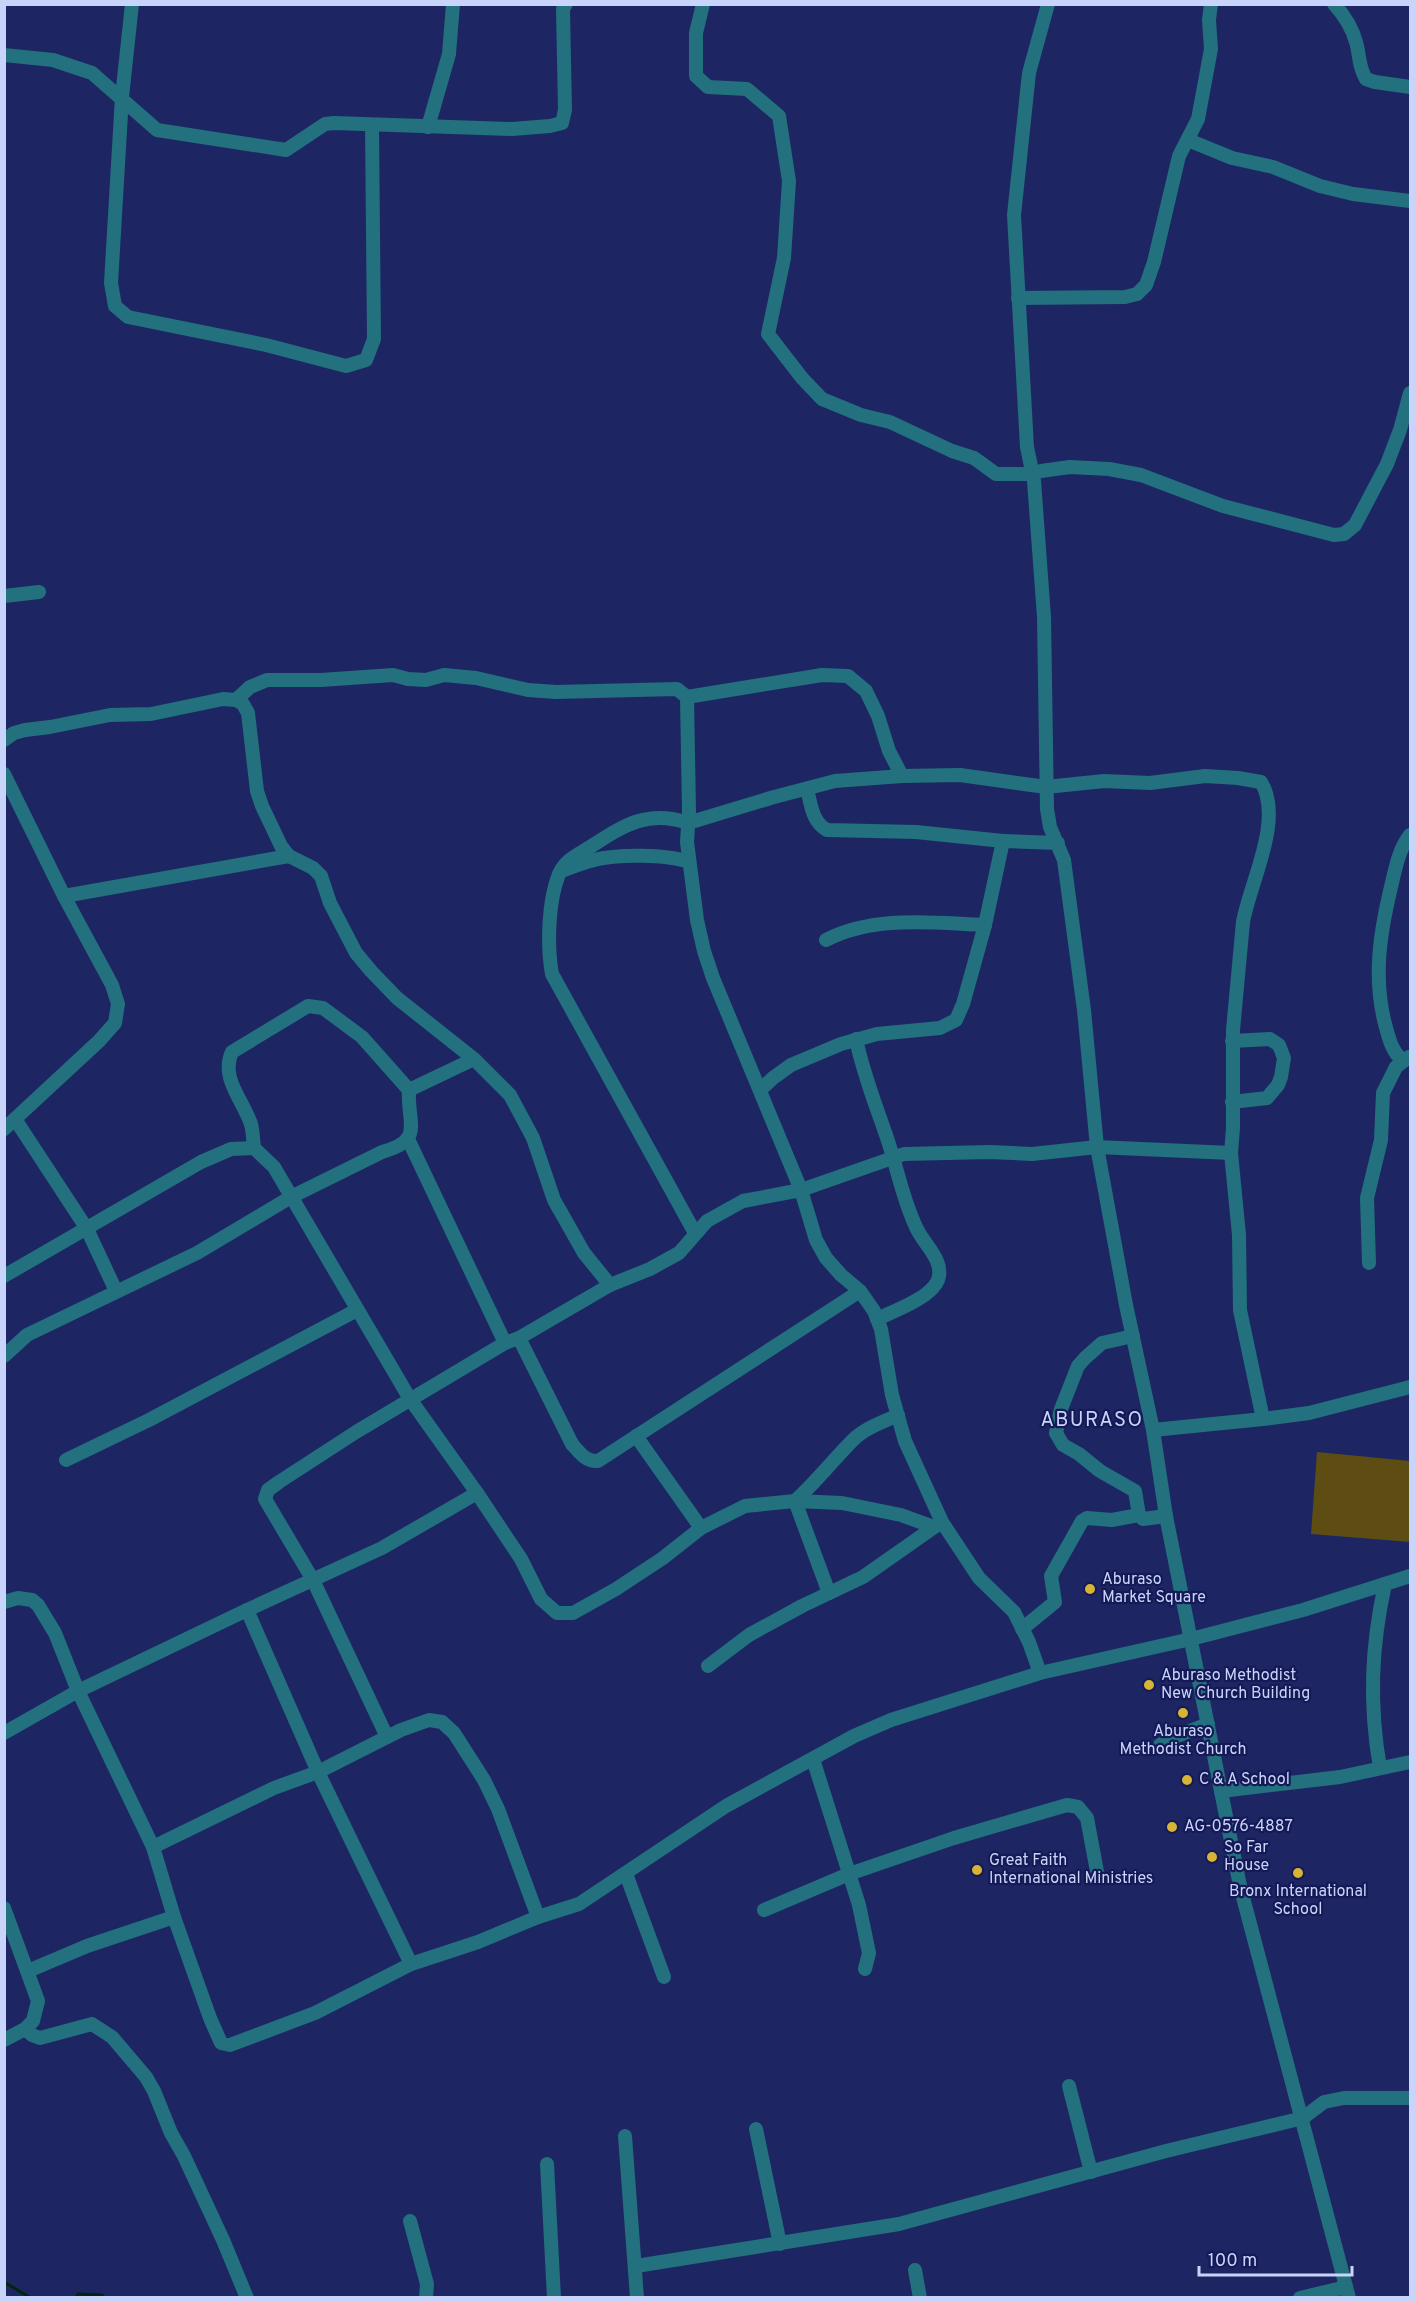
<svg xmlns="http://www.w3.org/2000/svg" width="1415" height="2302" font-family="Overpass,sans-serif">
<style>
.grass{fill:#5e4d13}
.lines{fill:none;stroke-linecap:round;stroke-linejoin:round}
.stream{stroke:#01260f;stroke-width:3}
.minor{stroke:#23707e;stroke-width:14}
.poi-dot{fill:#d8b434;stroke:#151a57;stroke-width:2}
.labels{text-anchor:middle;dominant-baseline:central;stroke-width:4.5;stroke-linejoin:round;paint-order:stroke}
.poi-label{font-size:16px;fill:#c9d4fa;stroke:#151a57;text-anchor:start}
.quarter-label{font-size:20px;letter-spacing:1.5px;fill:#c9d4fa;stroke:#151a57}
</style>
<rect width="100%" height="100%" fill="#1d2663"/>
<path class="grass" d="M1317,1452L1410,1461V1542L1311,1534Z"/>
<g class="lines">
<g class="stream">
<path d="M4,2282L31,2298"/>
<path d="M76,2298L78,2294L102,2295L105,2298"/>
</g>
<g class="minor">
<path d="M132,4L122,97L111,283L115,306L128,317L266,345L346,366L366,360L374,339L372,125"/>
<path d="M703,4L696,33V76L708,87L747,89L779,116L789,181L784,258L768,334L802,378L822,399L861,415L890,422L952,451L974,458L996,474H1033L1041,471L1070,467L1109,469L1141,475L1223,506L1334,535L1344,534L1355,525L1387,464L1400,430L1410,393"/>
<path d="M1048,4L1029,73L1014,215L1027,447L1034,481L1044,617L1047,809L1050,827L1064,860L1084,1010L1097,1147L1126,1305L1153,1430L1166,1516L1240,1886L1349,2298"/>
<path d="M1334,4C1344,15 1352,27 1356,42C1360,55 1358,66 1366,79L1375,82L1410,87"/>
<path d="M4,55L53,60L92,73L157,130L286,150L325,124L334,123L512,129L550,126L562,123L565,110L563,9L566,4"/>
<path d="M428,127L449,54L453,4"/>
<path d="M1188,140L1232,158L1273,167L1320,186L1353,194L1410,201"/>
<path d="M1018,298L1125,297L1137,294L1146,285L1154,262L1179,156L1198,119L1211,49L1209,20L1211,4"/>
<path d="M4,596L39,592"/>
<path d="M687,697L822,675L848,676L866,691L878,716L889,751L902,776"/>
<path d="M236,700L250,687L267,680H321L393,675L408,679L426,680L444,675L476,678L528,690L556,692L677,689L687,697L689,811L687,842L697,920L704,951L713,978L801,1190L816,1240L826,1258L841,1275L860,1291L874,1311L881,1329L892,1395L905,1441L942,1522L979,1578L1014,1612L1029,1642L1040,1673"/>
<path d="M4,740L14,733L25,730L50,727L110,715L151,714L223,699L236,700L243,704L248,713L257,791L262,806L281,846L289,856L313,868L321,876L330,903L356,953L371,971L397,998L474,1059L510,1095L533,1138L554,1200L584,1253L610,1285"/>
<path d="M4,774L64,896L112,985L118,1004L115,1023L99,1041L4,1129"/>
<path d="M807,789C811,804 812,822 827,830L916,832L1003,841"/>
<path d="M562,871C573,867 583,862 594,860C617,854 667,854 689,862"/>
<path d="M64,896L289,856"/>
<path d="M826,940C874,915 932,923 985,925"/>
<path d="M856,1039C863,1073 875,1103 886,1135C897,1166 902,1198 916,1227C923,1244 945,1260 938,1280C931,1298 894,1311 877,1319"/>
<path d="M1232,1041L1270,1039L1279,1045L1284,1058L1281,1077L1278,1085L1267,1098L1232,1102"/>
<path d="M1402,1060C1391,1050 1389,1038 1385,1024C1373,977 1380,933 1391,887C1395,870 1399,848 1410,835"/>
<path d="M760,1090L773,1078L791,1065L841,1044L877,1034L940,1028L956,1020L963,1004L985,925L1003,841L1058,843"/>
<path d="M15,1119L87,1229L116,1291"/>
<path d="M408,1139L505,1343"/>
<path d="M254,1148C253,1140 253,1131 251,1124C243,1100 220,1078 232,1052L308,1006L323,1008L362,1037L409,1090"/>
<path d="M695,1233L552,974C547,946 548,901 559,874C565,860 577,855 590,847C623,826 647,809 688,823L774,797L835,781L902,776L960,775L1046,787L1104,781L1150,783L1205,776L1238,778L1261,782C1284,820 1250,882 1243,922L1233,1030V1128L1231,1153L1239,1235L1240,1310L1263,1419"/>
<path d="M1369,1263L1367,1198L1381,1140L1383,1093L1396,1067L1409,1057"/>
<path d="M4,1276L201,1162L231,1149L254,1148L274,1167L410,1399L477,1493L521,1559L541,1599L557,1613H573L616,1589L663,1558L701,1528L745,1506L795,1501L842,1503L901,1515L934,1527"/>
<path d="M1133,1336L1102,1343L1085,1358L1078,1366L1061,1409L1056,1433L1063,1445L1079,1454L1100,1471L1135,1491L1139,1515L1143,1519L1166,1516"/>
<path d="M519,1338L572,1444C580,1453 586,1462 598,1461L860,1291"/>
<path d="M4,1356L27,1335L197,1253L291,1197L382,1152C425,1140 407,1124 409,1090L474,1059"/>
<path d="M1153,1430L1263,1419L1309,1413L1410,1387"/>
<path d="M636,1436L701,1528"/>
<path d="M66,1460L149,1420L357,1310"/>
<path d="M795,1501C816,1482 833,1460 853,1440C865,1428 883,1422 898,1415"/>
<path d="M795,1501L829,1593"/>
<path d="M4,1602L18,1598L32,1600L38,1605L55,1633L78,1691L153,1847L174,1917L210,2018L221,2043L230,2045L315,2013L411,1964L478,1942L538,1917L579,1904L726,1806L854,1736L891,1720L1040,1673L1191,1639L1303,1610L1410,1576"/>
<path d="M247,1610L318,1772L411,1964"/>
<path d="M1022,1629L1055,1602L1051,1576L1082,1521L1087,1518L1112,1520L1139,1515"/>
<path d="M708,1666L749,1635L802,1606L863,1577L940,1523"/>
<path d="M4,1733L78,1691L247,1610L382,1548L477,1493"/>
<path d="M387,1737L313,1580L265,1499L268,1490L279,1482L356,1432L505,1343L519,1338L610,1285L650,1269L679,1253L707,1221L743,1201L801,1190L904,1154L990,1152L1032,1154L1097,1147L1231,1153"/>
<path d="M1160,1745L1177,1736L1208,1724"/>
<path d="M813,1759L859,1905L869,1953L865,1969"/>
<path d="M1380,1768C1369,1704 1371,1648 1385,1584"/>
<path d="M1221,1791L1340,1777L1410,1762"/>
<path d="M153,1847L274,1788L318,1772L401,1730L429,1720L442,1722L454,1733L484,1780L498,1809L538,1917"/>
<path d="M626,1874L664,1977"/>
<path d="M4,1908L38,2001L33,2021L25,2029L4,2040"/>
<path d="M764,1910L849,1874L954,1838L1067,1805L1078,1807L1087,1818L1098,1877"/>
<path d="M28,1971L87,1946L174,1917"/>
<path d="M25,2029L32,2035L40,2038L92,2024L112,2037L146,2077L154,2091L171,2133L184,2156L223,2240L247,2298"/>
<path d="M1069,2086L1091,2172"/>
<path d="M756,2129L780,2244"/>
<path d="M625,2136L637,2298"/>
<path d="M547,2164L554,2298"/>
<path d="M410,2221L427,2284L426,2298"/>
<path d="M636,2266L899,2224L1166,2151L1303,2118L1324,2102L1344,2098H1410"/>
<path d="M915,2270L920,2298"/>
<path d="M1300,2298L1346,2287"/>
</g>
</g>
<g class="poi-dot">
<circle cx="1090" cy="1589" r="6"/>
<circle cx="1149" cy="1685" r="6"/>
<circle cx="1183" cy="1713" r="6"/>
<circle cx="1187" cy="1780" r="6"/>
<circle cx="1172" cy="1827" r="6"/>
<circle cx="1212" cy="1857" r="6"/>
<circle cx="977" cy="1870" r="6"/>
<circle cx="1298" cy="1873" r="6"/>
</g>
<g class="labels">
<g class="poi-label">
<text x="1102" y="1580">Aburaso<tspan x="1102" dy="18">Market Square</tspan></text>
<text x="1161" y="1676">Aburaso Methodist<tspan x="1161" dy="18">New Church Building</tspan></text>
<text x="1183" y="1732" text-anchor="middle">Aburaso<tspan x="1183" dy="18">Methodist Church</tspan></text>
<text x="1199" y="1780">C &amp; A School</text>
<text x="1184" y="1827">AG-0576-4887</text>
<text x="1224" y="1848">So Far<tspan x="1224" dy="18">House</tspan></text>
<text x="989" y="1861">Great Faith<tspan x="989" dy="18">International Ministries</tspan></text>
<text x="1298" y="1892" text-anchor="middle">Bronx International<tspan x="1298" dy="18">School</tspan></text>
</g>
<g class="quarter-label">
<text x="1092" y="1421">ABURASO</text>
</g>
</g>
<rect width="1415" height="2302" fill="none" stroke="#c9d4fa" stroke-width="12"/>
<path d="M1199 2266v9h153v-9" fill="none" stroke="#c9d4fa" stroke-width="3"/>
<text x="1208" y="2266" font-size="18" fill="#c9d4fa" stroke="#151a57" stroke-width="4.5" paint-order="stroke">100 m</text>
</svg>
